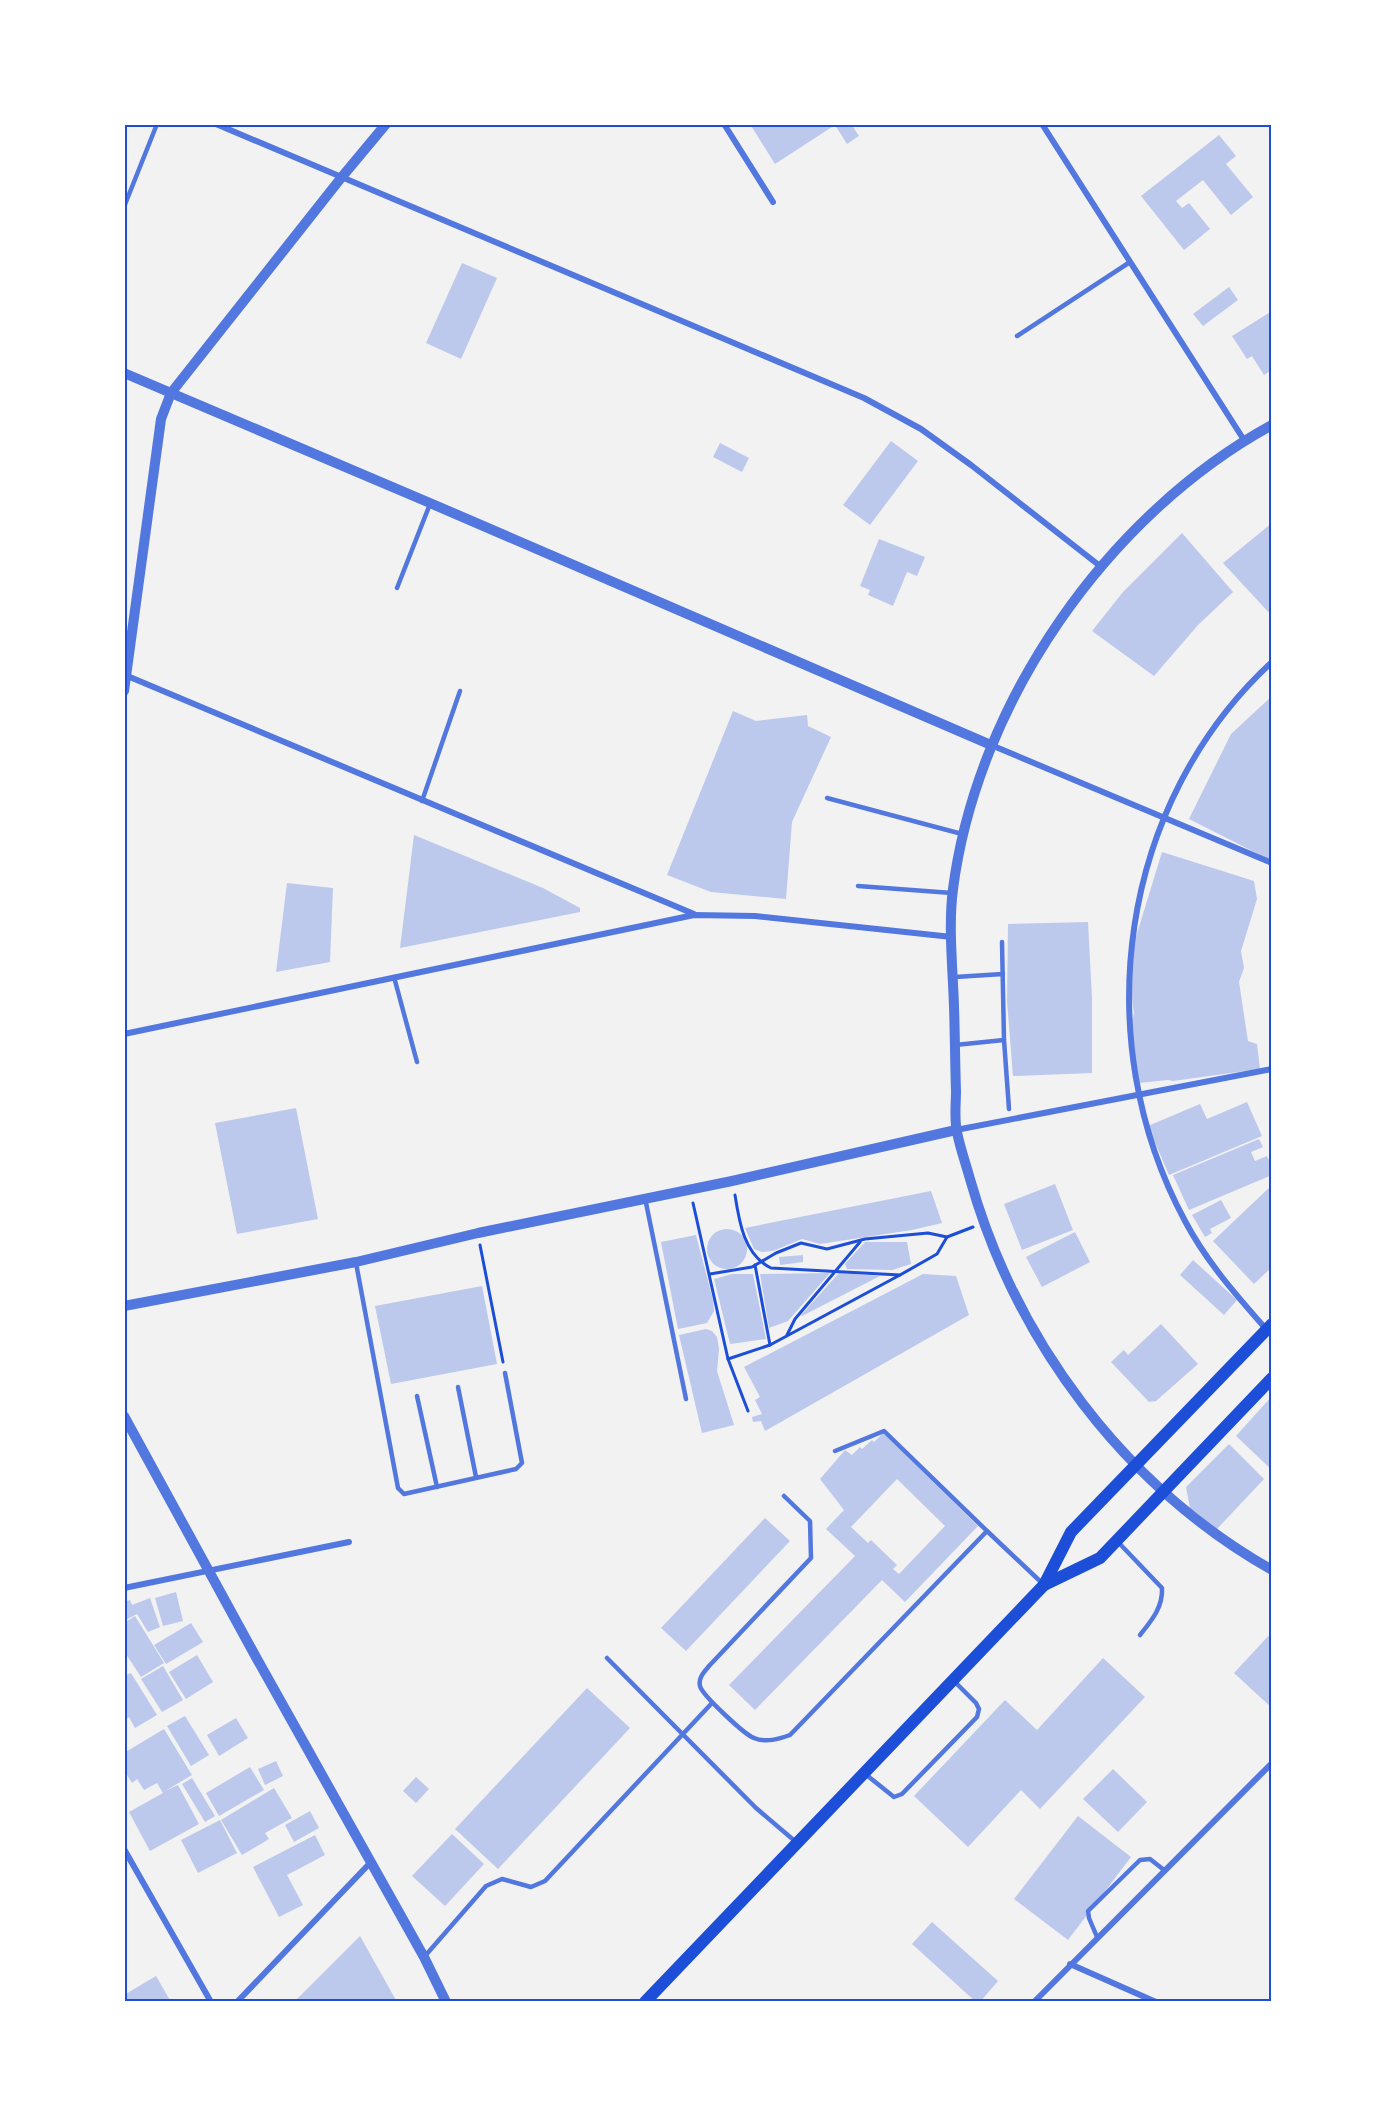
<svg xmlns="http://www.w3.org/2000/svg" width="1396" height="2126" font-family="Raleway,sans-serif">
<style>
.building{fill:#bdc9ec;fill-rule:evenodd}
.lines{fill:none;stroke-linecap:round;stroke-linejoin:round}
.path{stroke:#1d4ed8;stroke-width:3}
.service{stroke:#5277de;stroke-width:4.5}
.minor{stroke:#5277de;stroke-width:6}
.tertiary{stroke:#5277de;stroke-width:10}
.secondary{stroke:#1d4ed8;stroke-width:12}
.neatline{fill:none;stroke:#1d4ed8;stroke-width:2}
</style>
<rect width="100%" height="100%" fill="#f2f2f2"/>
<g class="building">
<path d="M750,124H856L853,127L859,136L847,144L835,125L775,164Z"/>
<path d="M1219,135L1236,156L1226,164L1253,197L1231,215L1203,180L1176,201L1182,208L1189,203L1210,229L1184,250L1141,196Z"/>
<path d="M462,263L497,278L461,359L426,343Z"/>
<path d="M1229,287L1238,300L1203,326L1193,314Z"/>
<path d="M1272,311V370L1264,375L1252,356L1247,359L1232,336Z"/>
<path d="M891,441L918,461L870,525L843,505Z"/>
<path d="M720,443L749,458L742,472L713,457Z"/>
<path d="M1272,523V616L1223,563Z"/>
<path d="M1182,533L1233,592L1198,625L1154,676L1092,631L1123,592Z"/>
<path d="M879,539L925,557L917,576L907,572L893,606L868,595L870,590L860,586Z"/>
<path d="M1272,696V861L1189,819L1231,734Z"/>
<path d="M733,711L756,721L807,715L808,726L831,737L792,822L786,899L711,892L667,875Z"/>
<path d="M414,835L543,888L580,908V912L400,948Z"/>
<path d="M1162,852L1254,881L1257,899L1241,951L1244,968L1239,982L1248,1041L1257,1044L1260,1069L1173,1081L1168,1080L1139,1083L1131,1026L1134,1013L1130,984L1131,953Z"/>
<path d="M287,883L333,888L330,962L276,972Z"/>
<path d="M1088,922L1092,998V1073L1013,1076L1007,1001L1008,924Z"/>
<path d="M1247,1102L1262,1136L1169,1175L1148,1126L1200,1104L1207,1119Z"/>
<path d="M296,1108L318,1219L237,1234L215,1123Z"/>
<path d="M1259,1139L1263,1147L1251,1152L1255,1161L1267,1156L1272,1167V1175L1189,1210L1173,1175Z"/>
<path d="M1055,1184L1073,1230L1022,1250L1004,1204Z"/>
<path d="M1272,1185V1267L1254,1284L1213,1241Z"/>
<path d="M931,1191L942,1223L912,1230L820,1244L802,1239L773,1251L762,1252L754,1249L745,1228Z"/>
<path d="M1221,1200L1231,1218L1210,1229L1212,1233L1205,1237L1192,1215Z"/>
<circle cx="727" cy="1249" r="20"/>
<path d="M1075,1232L1090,1262L1042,1287L1026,1257Z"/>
<path d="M696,1235L713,1300L714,1311L707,1323L678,1329L661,1242Z"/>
<path d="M865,1242H907L911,1264L892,1270L847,1269L845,1264Z"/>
<path d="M803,1255V1262L780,1265L779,1257Z"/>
<path d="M1193,1260L1237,1300L1224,1315L1180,1275Z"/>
<path d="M830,1273L788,1321L769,1328L760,1274Z"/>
<path d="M839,1273L880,1276L802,1316L801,1315Z"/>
<path d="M732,1274H753L766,1339L730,1344L714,1279Z"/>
<path d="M923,1274L956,1276L969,1315L765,1431L761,1421L753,1422L752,1417L762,1414L755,1400L760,1397L744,1367Z"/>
<path d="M482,1286L497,1364L391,1384L375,1306Z"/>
<path d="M1161,1324L1198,1364L1156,1401L1149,1402L1111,1362L1124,1350L1128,1355Z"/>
<path d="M706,1329L712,1331L717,1337L719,1349L717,1371L734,1425L702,1433L679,1335Z"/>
<path d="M1272,1396V1470L1236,1436Z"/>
<path d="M883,1433L978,1526L905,1602L882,1580L755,1710L729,1685L855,1556L826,1529L844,1510L820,1479L845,1450L852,1455L860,1447L862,1449L872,1440L874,1442ZM897,1479L945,1526L899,1574L893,1569L897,1565L871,1540L868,1543L851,1527Z"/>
<path d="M1229,1444L1264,1479L1216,1530L1190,1508L1186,1487Z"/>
<path d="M765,1518L790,1541L686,1651L661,1628Z"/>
<path d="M176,1592L183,1621L163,1626L155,1598Z"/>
<path d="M150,1598L160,1627L148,1632L137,1614L124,1621V1602L130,1600L132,1605Z"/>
<path d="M135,1616L164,1663L141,1677L124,1651V1623Z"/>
<path d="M191,1623L203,1642L166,1664L154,1645Z"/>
<path d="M1272,1632V1708L1234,1673Z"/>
<path d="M197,1655L213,1682L186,1699L169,1672Z"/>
<path d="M1103,1658L1145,1697L1040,1809L1021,1790L968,1847L914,1796L1005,1700L1037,1730Z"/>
<path d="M163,1666L183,1700L162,1712L141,1679Z"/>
<path d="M131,1673L157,1715L135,1728L129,1717L124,1720V1676Z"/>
<path d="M587,1688L630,1728L498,1869L455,1829Z"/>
<path d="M185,1716L209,1755L191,1766L167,1726Z"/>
<path d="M236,1718L248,1738L219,1756L207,1735Z"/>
<path d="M164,1729L192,1775L165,1791L178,1785L199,1824L150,1851L129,1812L163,1793L157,1783L144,1790L137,1779L132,1783L124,1770V1764L127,1762L124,1753Z"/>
<path d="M276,1761L283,1776L265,1785L258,1769Z"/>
<path d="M250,1767L264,1790L219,1816L206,1793Z"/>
<path d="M1113,1769L1147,1802L1118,1832L1083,1799Z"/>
<path d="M416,1777L429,1789L416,1803L403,1791Z"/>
<path d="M192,1778L215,1816L205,1822L182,1784Z"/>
<path d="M274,1788L292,1818L265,1833L269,1839L242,1855L221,1820Z"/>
<path d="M310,1811L319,1828L294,1842L285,1825Z"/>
<path d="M1078,1816L1131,1857L1068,1940L1014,1899Z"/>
<path d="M220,1820L237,1853L198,1873L181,1840Z"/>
<path d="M452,1834L484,1864L445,1906L412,1876Z"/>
<path d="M315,1835L325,1855L287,1875L303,1905L279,1917L253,1867Z"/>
<path d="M932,1922L998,1981L980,2002H976L912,1944Z"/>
<path d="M360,1936L397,2002H294Z"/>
<path d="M156,1976L171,2002H124V1995Z"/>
</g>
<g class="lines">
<g class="path">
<path d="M735,1195C739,1221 744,1255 771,1268L900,1275"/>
<path d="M693,1203L728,1359L748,1411"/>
<path d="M480,1245L503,1362"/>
<path d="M755,1265L770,1345"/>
<path d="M710,1274L752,1267L776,1253L801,1243L827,1249L865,1239L928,1233L947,1237L973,1227"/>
<path d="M787,1335L795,1319L860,1242"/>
<path d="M728,1359L770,1345L900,1275L937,1254L947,1237"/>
</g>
<g class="service">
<path d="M124,207L157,124"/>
<path d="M1017,336L1130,262"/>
<path d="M397,588L430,504"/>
<path d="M827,798L962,834"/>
<path d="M422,801L460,691"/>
<path d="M858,886L952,893"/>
<path d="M1002,942L1004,1040L1009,1109"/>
<path d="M394,977L417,1062"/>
<path d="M955,977L1003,974"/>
<path d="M955,1045L1004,1040"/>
<path d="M645,1198L686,1399"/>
<path d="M356,1263L398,1488L404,1494L516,1469L522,1463L505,1373"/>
<path d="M458,1387L476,1477"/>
<path d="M417,1396L437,1487"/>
<path d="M835,1451L884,1431L987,1531"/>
<path d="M784,1496L810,1521L811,1558L709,1666C704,1672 698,1678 700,1686C702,1695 745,1735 754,1738C766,1743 779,1739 790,1735L987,1531L1042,1583"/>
<path d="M1118,1542L1162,1588C1163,1607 1152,1620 1140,1635"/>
<path d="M607,1658L756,1808L796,1842"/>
<path d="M864,1773L894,1797L902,1794L977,1717L979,1709L976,1703L953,1680"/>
<path d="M1097,1937L1089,1918L1088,1911L1140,1860L1150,1859L1164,1870"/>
<path d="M425,1956L486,1886L502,1879L531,1887L545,1881L712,1703"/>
</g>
<g class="minor">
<path d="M216,124L864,398L921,429L971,465L1100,566"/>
<path d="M724,124L773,202"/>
<path d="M1042,124L1244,440"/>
<path d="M125,675L694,914"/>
<path d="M991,745L1272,863"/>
<path d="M1272,1001V1002"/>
<path d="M124,1034L694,915L755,916L952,937"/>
<path d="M956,1130L1272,1069"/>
<path d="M1266,1329C1236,1295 1206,1261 1185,1221C1087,1039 1119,803 1272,662"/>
<path d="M124,1588L349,1542"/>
<path d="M124,1849L211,2002"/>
<path d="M1070,1964L1156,2002"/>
<path d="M237,2002L371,1862"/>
<path d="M1034,2002L1272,1763"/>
</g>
<g class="tertiary">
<path d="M124,373L430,503L991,745"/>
<path d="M1272,425C1107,515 977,703 953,889C948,927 953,970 954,1007C955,1035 955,1063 956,1091C956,1104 954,1119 957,1132C960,1148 966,1164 970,1179C1016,1341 1124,1486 1272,1570"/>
<path d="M124,691L161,419L171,393L341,178L386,124"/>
<path d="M124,1306L356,1262L478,1233L732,1181L956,1130"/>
<path d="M124,1416L257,1659L424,1957L446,2002"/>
</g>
<g class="secondary">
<path d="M1044,1585L1100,1558L1272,1378"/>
<path d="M645,2002L1044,1585L1071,1532L1272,1324"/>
</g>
</g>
<rect width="1396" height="2126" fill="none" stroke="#ffffff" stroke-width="252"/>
<rect x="126" y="126" width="1144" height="1874" class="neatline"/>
</svg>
